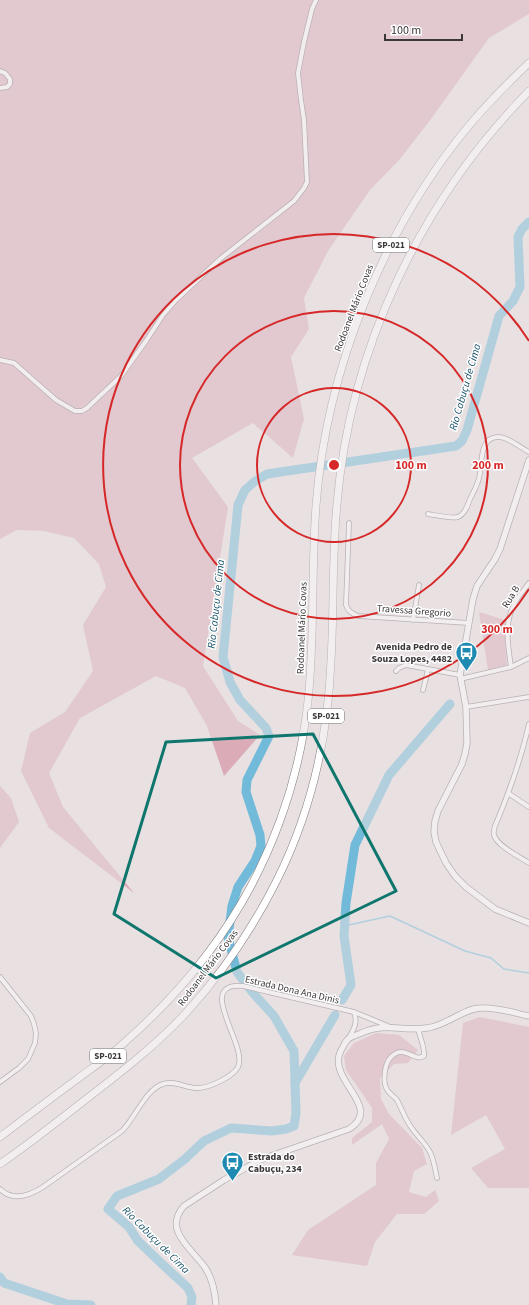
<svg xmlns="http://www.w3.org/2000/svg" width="529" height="1305" font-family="'Source Sans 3',sans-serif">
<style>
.green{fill:#dbacb8}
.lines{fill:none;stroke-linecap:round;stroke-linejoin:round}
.stream{stroke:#72bada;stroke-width:1.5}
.river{stroke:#72bada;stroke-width:9}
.minor-casing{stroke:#81797b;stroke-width:5.5}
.secondary-casing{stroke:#81797b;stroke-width:7}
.motorway-casing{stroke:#81797b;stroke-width:8}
.minor{stroke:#fff;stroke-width:4}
.secondary{stroke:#fff;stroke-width:5.5}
.motorway{stroke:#fff;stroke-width:7}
.marked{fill:none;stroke:#0f766e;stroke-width:3;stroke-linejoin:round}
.ring{fill:none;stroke:#d62828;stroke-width:2}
.labels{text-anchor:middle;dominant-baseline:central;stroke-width:3;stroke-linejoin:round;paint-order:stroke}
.shield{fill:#fff;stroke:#767474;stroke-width:1}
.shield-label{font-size:9px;font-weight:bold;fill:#3c3839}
.street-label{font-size:10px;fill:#3c3839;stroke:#fff}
.poi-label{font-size:10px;font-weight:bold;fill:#3c3839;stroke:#fff;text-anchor:end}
.water-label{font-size:11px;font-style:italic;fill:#1a546a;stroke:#fff}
.centre{fill:#d62828;stroke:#fff;stroke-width:2}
.ring-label{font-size:12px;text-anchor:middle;font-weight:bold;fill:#d62828;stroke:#fff;stroke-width:3;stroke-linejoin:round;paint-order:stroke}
</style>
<rect width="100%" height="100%" fill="#e8e0e1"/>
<g class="green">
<path d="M0,0H529V14L489,38L431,119L400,159L370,190L328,251L304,298L309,329L291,357L304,419L293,458L253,423L192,458L228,507L203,666L238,721L260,735L224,776L207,726L185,688L156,676L80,718L49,773L63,807L134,893L49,828L21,771L30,733L65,712L93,671L83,625L106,587L99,564L74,538L44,531L17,530L0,539Z"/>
<path d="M479,612L505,620V641L507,665L488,670Z"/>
<path d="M0,786L11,798L19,822L0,848Z"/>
<path d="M480,1017L529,1027V1188H488L471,1168L505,1149L486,1115L451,1135L463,1023Z"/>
<path d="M376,1033L399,1035L418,1050L408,1063L394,1064L380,1078L381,1099L389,1114L422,1148L427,1164L414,1171L409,1192L426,1197L435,1190L439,1201L424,1214H397L375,1242L367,1266L292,1255L308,1230L376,1185V1163L389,1139L382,1124L352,1145V1138L372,1122V1108L346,1070L344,1056L354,1043Z"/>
</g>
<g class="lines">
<path class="stream" d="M344,926L390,916L465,951L491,958L504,969L529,973"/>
<g class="river">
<path d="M342,1000L351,985L344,936L346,903L355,845L389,775L450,704"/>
<path d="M295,1083L335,1015"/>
<path d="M0,1277L4,1283L67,1304L91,1305"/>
<path d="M191,1305L192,1297L188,1288L161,1263L138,1241L129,1227L108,1209L117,1196L159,1179L185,1159L204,1141L231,1128L272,1131L286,1129L294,1126L296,1113L294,1051L274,1016L253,993L237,972L228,937L232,906L238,887L255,861L261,846L260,835L246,792L247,780L269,736L266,728L240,700L230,682L223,657L238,505L245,490L254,482L267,474L456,446L462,441L467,430L499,316L513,301L520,287L518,237L522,229L529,222"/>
</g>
<defs>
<g id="minor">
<path d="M0,71L5,73L10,79V84L7,87L0,88"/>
<path d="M0,360L14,363L56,400L75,411H82L87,408L121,376L146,341L163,315L176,300L220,259L294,201L304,188L307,182L304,120L301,100L298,73L304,42L312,9L316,0"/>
<path d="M428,514C435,515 451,519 458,517C465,514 468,505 470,499C474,491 479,483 480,473C482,461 480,436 499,437C508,437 521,448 529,452"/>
<path d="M349,523L346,605C348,611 351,613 358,616L469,623"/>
<path d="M413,620L419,585"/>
<path d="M511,667C508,644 503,622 516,601C519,595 525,589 529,583"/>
<path d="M396,671L399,668L406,665L460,675"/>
<path d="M460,679L511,667L529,658"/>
<path d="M423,690L428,670"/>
<path d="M466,707L529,697"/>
<path d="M529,724C521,759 509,793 495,826C494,829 493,832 494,835C497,846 520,857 529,863"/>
<path d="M508,793L529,807"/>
<path d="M0,977L31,1016L34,1024L36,1033L35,1043L28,1059L19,1068L0,1082"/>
<path d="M418,1029C420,1037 425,1048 424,1056C414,1063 404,1043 391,1057C384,1064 382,1084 388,1091C391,1095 395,1097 397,1100C402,1109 405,1119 411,1127C417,1136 425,1143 430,1152C434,1160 435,1169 437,1178"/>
<path d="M348,1039C354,1029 358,1023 354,1012"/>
<path d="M0,1189C13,1202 29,1196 43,1187L122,1131C135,1118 146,1089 163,1084C174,1080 185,1088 196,1088C207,1089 233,1077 238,1067C249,1046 193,982 243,986L354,1012L388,1026"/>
</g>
<g id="secondary">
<path d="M529,460L500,549L495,559L477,586L473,599L460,675L466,707L467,743L465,754L462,764L438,811L435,821L434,832L436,842L446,863L455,876L466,887L495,909L529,923"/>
<path d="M216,1305C215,1292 213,1280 206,1269C193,1249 162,1231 184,1206L224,1180L262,1159L349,1129C386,1106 321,1078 343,1047C344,1044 346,1041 348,1039C351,1037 356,1035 359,1034C386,1021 401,1032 427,1028C446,1026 464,1008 481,1008C497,1007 514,1013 529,1016"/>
</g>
<g id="motorway">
<path d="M0,1137C25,1118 50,1099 76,1080C92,1068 110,1056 125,1042C176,997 219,946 251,886C281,829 301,765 308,701C315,636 311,571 316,506C326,370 384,226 472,122C490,101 509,82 529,63"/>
<path d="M0,1164C29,1144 57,1122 85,1100C120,1073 155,1046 185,1014C222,974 253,928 277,880C311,812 328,736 331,661C334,609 332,556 337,504C350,349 420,202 529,91"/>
</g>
</defs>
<use href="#minor" class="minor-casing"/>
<use href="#secondary" class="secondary-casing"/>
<use href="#motorway" class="motorway-casing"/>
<use href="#minor" class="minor"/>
<use href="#secondary" class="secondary"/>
<use href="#motorway" class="motorway"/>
</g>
<path d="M0 0H529V1305H0ZM313,734L396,891L216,978L114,914L166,742Z" fill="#e8e0e1" fill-opacity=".55" fill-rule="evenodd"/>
<path class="marked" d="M313,734L396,891L216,978L114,914L166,742Z"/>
<g class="ring">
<circle cx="334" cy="465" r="77"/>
<circle cx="334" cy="465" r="154"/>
<path d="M529 589A231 231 0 1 1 529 341"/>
</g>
<defs>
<symbol id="bus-pin" viewBox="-11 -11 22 30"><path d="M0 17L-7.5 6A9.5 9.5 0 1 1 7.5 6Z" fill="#1f8ab1" stroke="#fff"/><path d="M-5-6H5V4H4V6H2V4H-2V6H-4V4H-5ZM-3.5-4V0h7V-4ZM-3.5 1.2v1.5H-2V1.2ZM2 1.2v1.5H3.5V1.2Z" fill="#fff"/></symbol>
</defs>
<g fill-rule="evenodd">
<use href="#bus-pin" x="454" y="640" width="25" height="34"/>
<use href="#bus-pin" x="220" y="1150" width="25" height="34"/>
</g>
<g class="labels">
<g class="shield">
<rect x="373" y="238" width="36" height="14" rx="3"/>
<rect x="308" y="709" width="36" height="14" rx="3"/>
<rect x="90" y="1049" width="36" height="14" rx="3"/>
</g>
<g class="shield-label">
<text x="391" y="245">SP-021</text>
<text x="326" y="716">SP-021</text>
<text x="108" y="1056">SP-021</text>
</g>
<g class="street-label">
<text transform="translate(354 308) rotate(-69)">Rodoanel Mário Covas</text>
<text transform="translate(511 597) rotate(-59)">Rua B</text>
<text transform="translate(414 611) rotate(4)">Travessa Gregorio</text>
<text transform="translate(302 628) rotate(-88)">Rodoanel Mário Covas</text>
<text transform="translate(208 968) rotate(-53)">Rodoanel Mário Covas</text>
<text transform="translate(292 990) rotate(13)">Estrada Dona Ana Dinis</text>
</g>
<g class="poi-label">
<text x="452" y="647">Avenida Pedro de<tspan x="452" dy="12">Souza Lopes, 4482</tspan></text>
<text x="248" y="1157" text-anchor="start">Estrada do<tspan x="248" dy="12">Cabuçu, 234</tspan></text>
</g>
<g class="water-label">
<text transform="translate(465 387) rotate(-74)">Rio Cabuçu de Cima</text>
<text transform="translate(216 604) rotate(-84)">Rio Cabuçu de Cima</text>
<text transform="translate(156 1240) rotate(45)">Rio Cabuçu de Cima</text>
</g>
</g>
<circle cx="334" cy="465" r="6" class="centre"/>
<g class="ring-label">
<text x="411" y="469">100 m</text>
<text x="488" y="469">200 m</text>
<text x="497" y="633">300 m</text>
</g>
<path d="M385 34v6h77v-6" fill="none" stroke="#3c3839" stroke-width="2"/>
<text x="391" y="34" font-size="12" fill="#3c3839" stroke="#ffffff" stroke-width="3" paint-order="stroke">100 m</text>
</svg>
